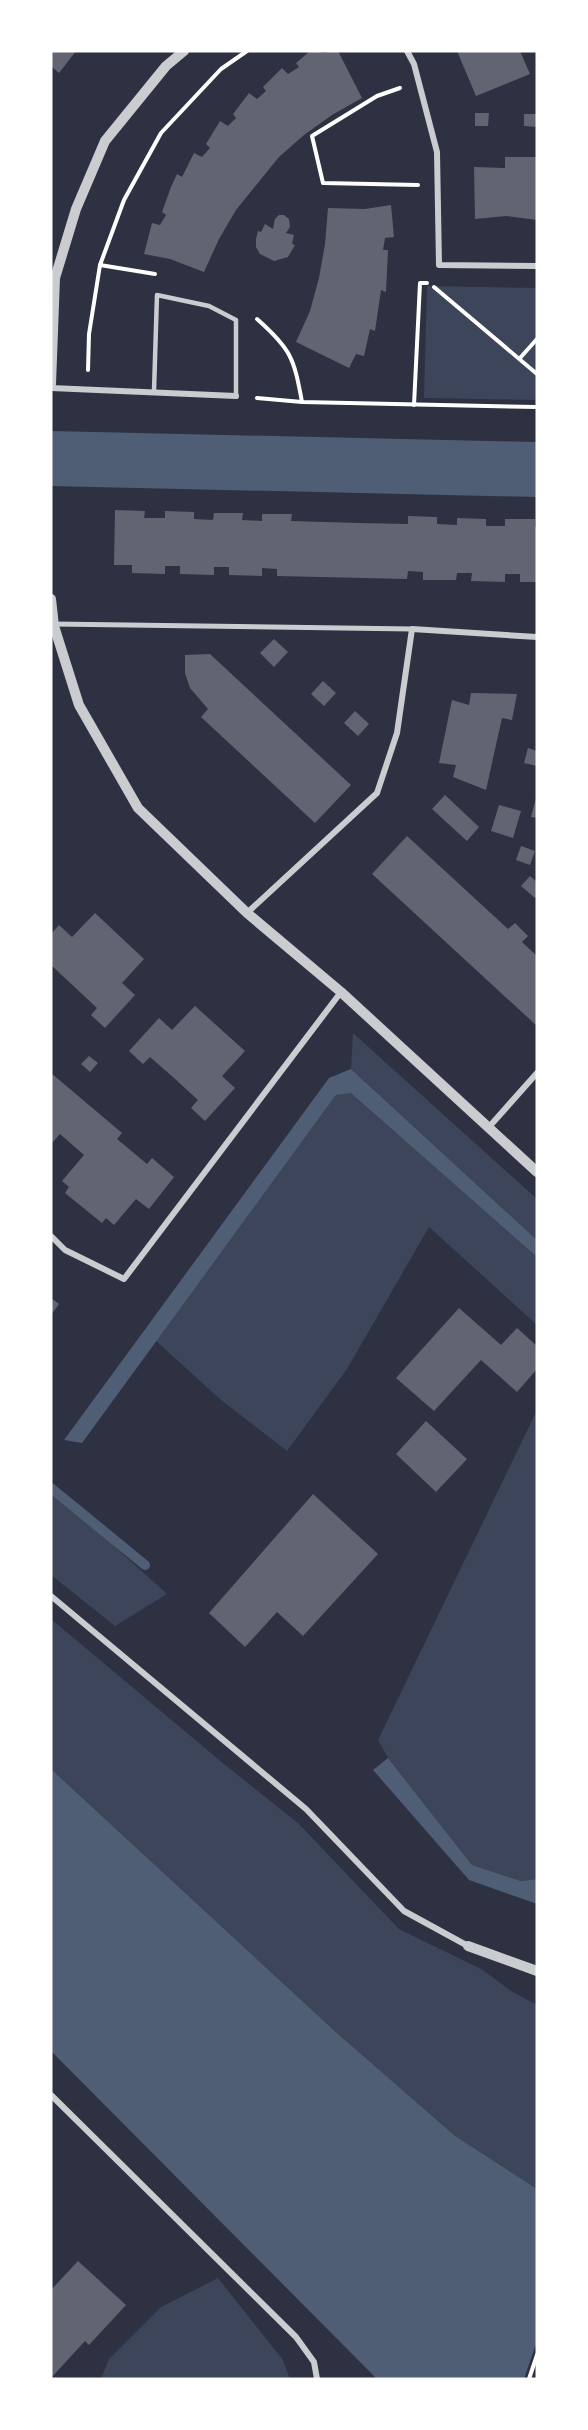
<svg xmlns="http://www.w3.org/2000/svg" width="588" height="2430" font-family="Inter,sans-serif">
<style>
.green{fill:#3c4559}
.water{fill:#4f5d75}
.pier{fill:#2d3142}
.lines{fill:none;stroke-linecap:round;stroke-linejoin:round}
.stream{stroke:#4f5d75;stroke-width:10}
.building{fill:#626471}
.path{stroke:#fff;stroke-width:4}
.service{stroke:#caccd0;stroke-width:4.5}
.pedestrian{stroke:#caccd0;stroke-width:5}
.minor{stroke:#caccd0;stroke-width:6}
.tertiary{stroke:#caccd0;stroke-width:10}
</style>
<rect width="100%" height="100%" fill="#2d3142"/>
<g class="green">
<path d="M427,286L537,288V400L424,398Z"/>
<path d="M353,1033L537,1199V1240L351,1069Z"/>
<path d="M351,1092L537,1257V1325L429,1227L347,1369L287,1451L221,1400L156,1341L336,1095Z"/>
<path d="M537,1410V1879L521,1881L472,1865L388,1758L378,1740Z"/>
<path d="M51,1489L167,1594L115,1626L51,1575Z"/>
<path d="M51,1619L224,1764L298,1823L399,1929L483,1970L511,1991L537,2005V2189L454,2135L337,2033L51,1769Z"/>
<path d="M218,2278L283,2360L290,2379H101L109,2359L161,2307Z"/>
</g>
<g class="water">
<path d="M51,431L537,442V497L51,486Z"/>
<path d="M351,1069L537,1240V1257L351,1093L336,1095L82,1443L64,1440L329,1078Z"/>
<path d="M388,1758L472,1865L521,1881L537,1879V1904L469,1880L373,1770Z"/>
<path d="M51,1769L337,2033L454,2135L537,2189V2379H377L51,2051Z"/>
</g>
<path class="pier" d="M537,2341V2379H524Z"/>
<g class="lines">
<path class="stream" d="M51,1488L145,1565"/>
</g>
<g class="building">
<path d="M51,51H76L59,73L51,66Z"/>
<path d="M310,51H321L322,53L338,51L362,98L332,115L304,135L279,157L236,210L219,239L204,272L170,259L144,254L152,223L160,225L166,215L162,212L171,187L177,174L182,177L194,153L202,157L210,148L206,144L220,121L228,126L236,118L233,114L249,93L257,99L266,91L263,87L282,68L288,74L299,67L296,63Z"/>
<path d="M457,51H520L530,74L476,96Z"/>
<path d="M475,113H489L488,126H475Z"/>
<path d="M524,114H537V127L524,126Z"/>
<path d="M505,157H537V220L506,216L475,219L474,167L505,168Z"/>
<path d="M391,205L394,237L385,238L383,250H388L386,292L381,290L375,331L370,329L364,356L356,354L349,368L296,342L310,311L319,278L325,244L328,208L365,209Z"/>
<path d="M279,215H284L289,219L290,227L286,233L294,235L292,244L295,245L288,257L274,261L260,254L256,247V239L258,231L261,232L265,224L273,229L275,219Z"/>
<path d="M115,510L145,511L144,518H165V511L194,512V519L213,520L214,513H243L242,520L262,521V514H292L291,521L359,523L408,524V516L437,517V524L457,525V518L486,519V526H505V519H535V527H537V582H520V574H505V582L471,581L472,573H457L456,580H423V572L408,571L407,579L277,576V569L262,568V576L229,575V567H214V575L180,574V566H165V574L132,573V565H114Z"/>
<path d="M274,639L288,652L274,667L260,653Z"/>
<path d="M210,654L351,785L315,823L201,717L208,709L190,688L185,673V655Z"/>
<path d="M323,681L336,693L324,706L311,694Z"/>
<path d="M471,693L517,694L512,720L502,718L486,790L453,777L456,765L439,763L452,700L469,705Z"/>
<path d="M355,711L369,724L358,736L344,723Z"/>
<path d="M528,748L537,751V766L524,763Z"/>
<path d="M445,795L479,827L467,841L432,809Z"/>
<path d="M536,798H537V818L531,817Z"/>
<path d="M499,805L521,811L513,838L491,831Z"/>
<path d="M407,836L508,929L515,923L528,936L522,942L537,956V1026L372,874Z"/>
<path d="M521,846L535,851L530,865L516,860Z"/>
<path d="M530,876L537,882V895L535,898L521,886Z"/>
<path d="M95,913L144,959L122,983L135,995L105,1028L91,1015L97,1008L51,965V934L59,925L72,937Z"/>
<path d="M195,1006L245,1051L222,1076L235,1088L205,1121L191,1108L198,1100L174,1078L150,1057L143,1064L129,1051L159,1018L172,1030Z"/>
<path d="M89,1056L98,1063L90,1072L81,1064Z"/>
<path d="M51,1073L122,1133L117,1139L147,1164L152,1158L174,1177L149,1209L136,1199L114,1225L106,1218L102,1223L65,1193L69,1187L62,1181L84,1155L60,1134L51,1144Z"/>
<path d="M51,1298L59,1304L51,1315Z"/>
<path d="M459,1308L501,1345L517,1328L537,1346V1369L517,1392L481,1360L434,1411L396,1378Z"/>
<path d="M426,1421L467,1459L436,1492L396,1454Z"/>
<path d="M313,1494L378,1554L303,1636L277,1612L245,1647L209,1613Z"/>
<path d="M78,2261L126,2305L89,2345L85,2341L51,2378V2290Z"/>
</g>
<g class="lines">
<g class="path">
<path d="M400,88L377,96L312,136L323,183L418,185"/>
<path d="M100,265L155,274"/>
<path d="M434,287L537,374"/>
<path d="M257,319C291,349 294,358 302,402"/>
<path d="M520,358L537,339"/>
<path d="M88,370L89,334L100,265L124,200L161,133L221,69L247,51"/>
<path d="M257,398L302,402L537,407"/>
<path d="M414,405L420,283H427"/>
<path d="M529,2379L537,2355"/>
</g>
<path class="service" d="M154,391L157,295L209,306L236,320V396"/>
<path class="pedestrian" d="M54,624L412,629"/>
<g class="minor">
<path d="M407,51L414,64L437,152L439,265L537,266"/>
<path d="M51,388L236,396"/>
<path d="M247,913L377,793L397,733L412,629L537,637"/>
<path d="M489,1127L537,1073"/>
<path d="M51,1236L65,1250L124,1279L341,992"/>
<path d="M51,1596L306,1809L404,1911L468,1946"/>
<path d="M51,2095L296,2337L314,2362L317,2379"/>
</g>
<g class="tertiary">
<path d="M51,384L55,278L76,209L105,141L166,66L184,51"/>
<path d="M51,599L54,626L79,705L138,808L247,913L341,992L537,1172"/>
<path d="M468,1946L537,1971"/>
</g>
</g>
<rect width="588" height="2430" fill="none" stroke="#ffffff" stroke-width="105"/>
</svg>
